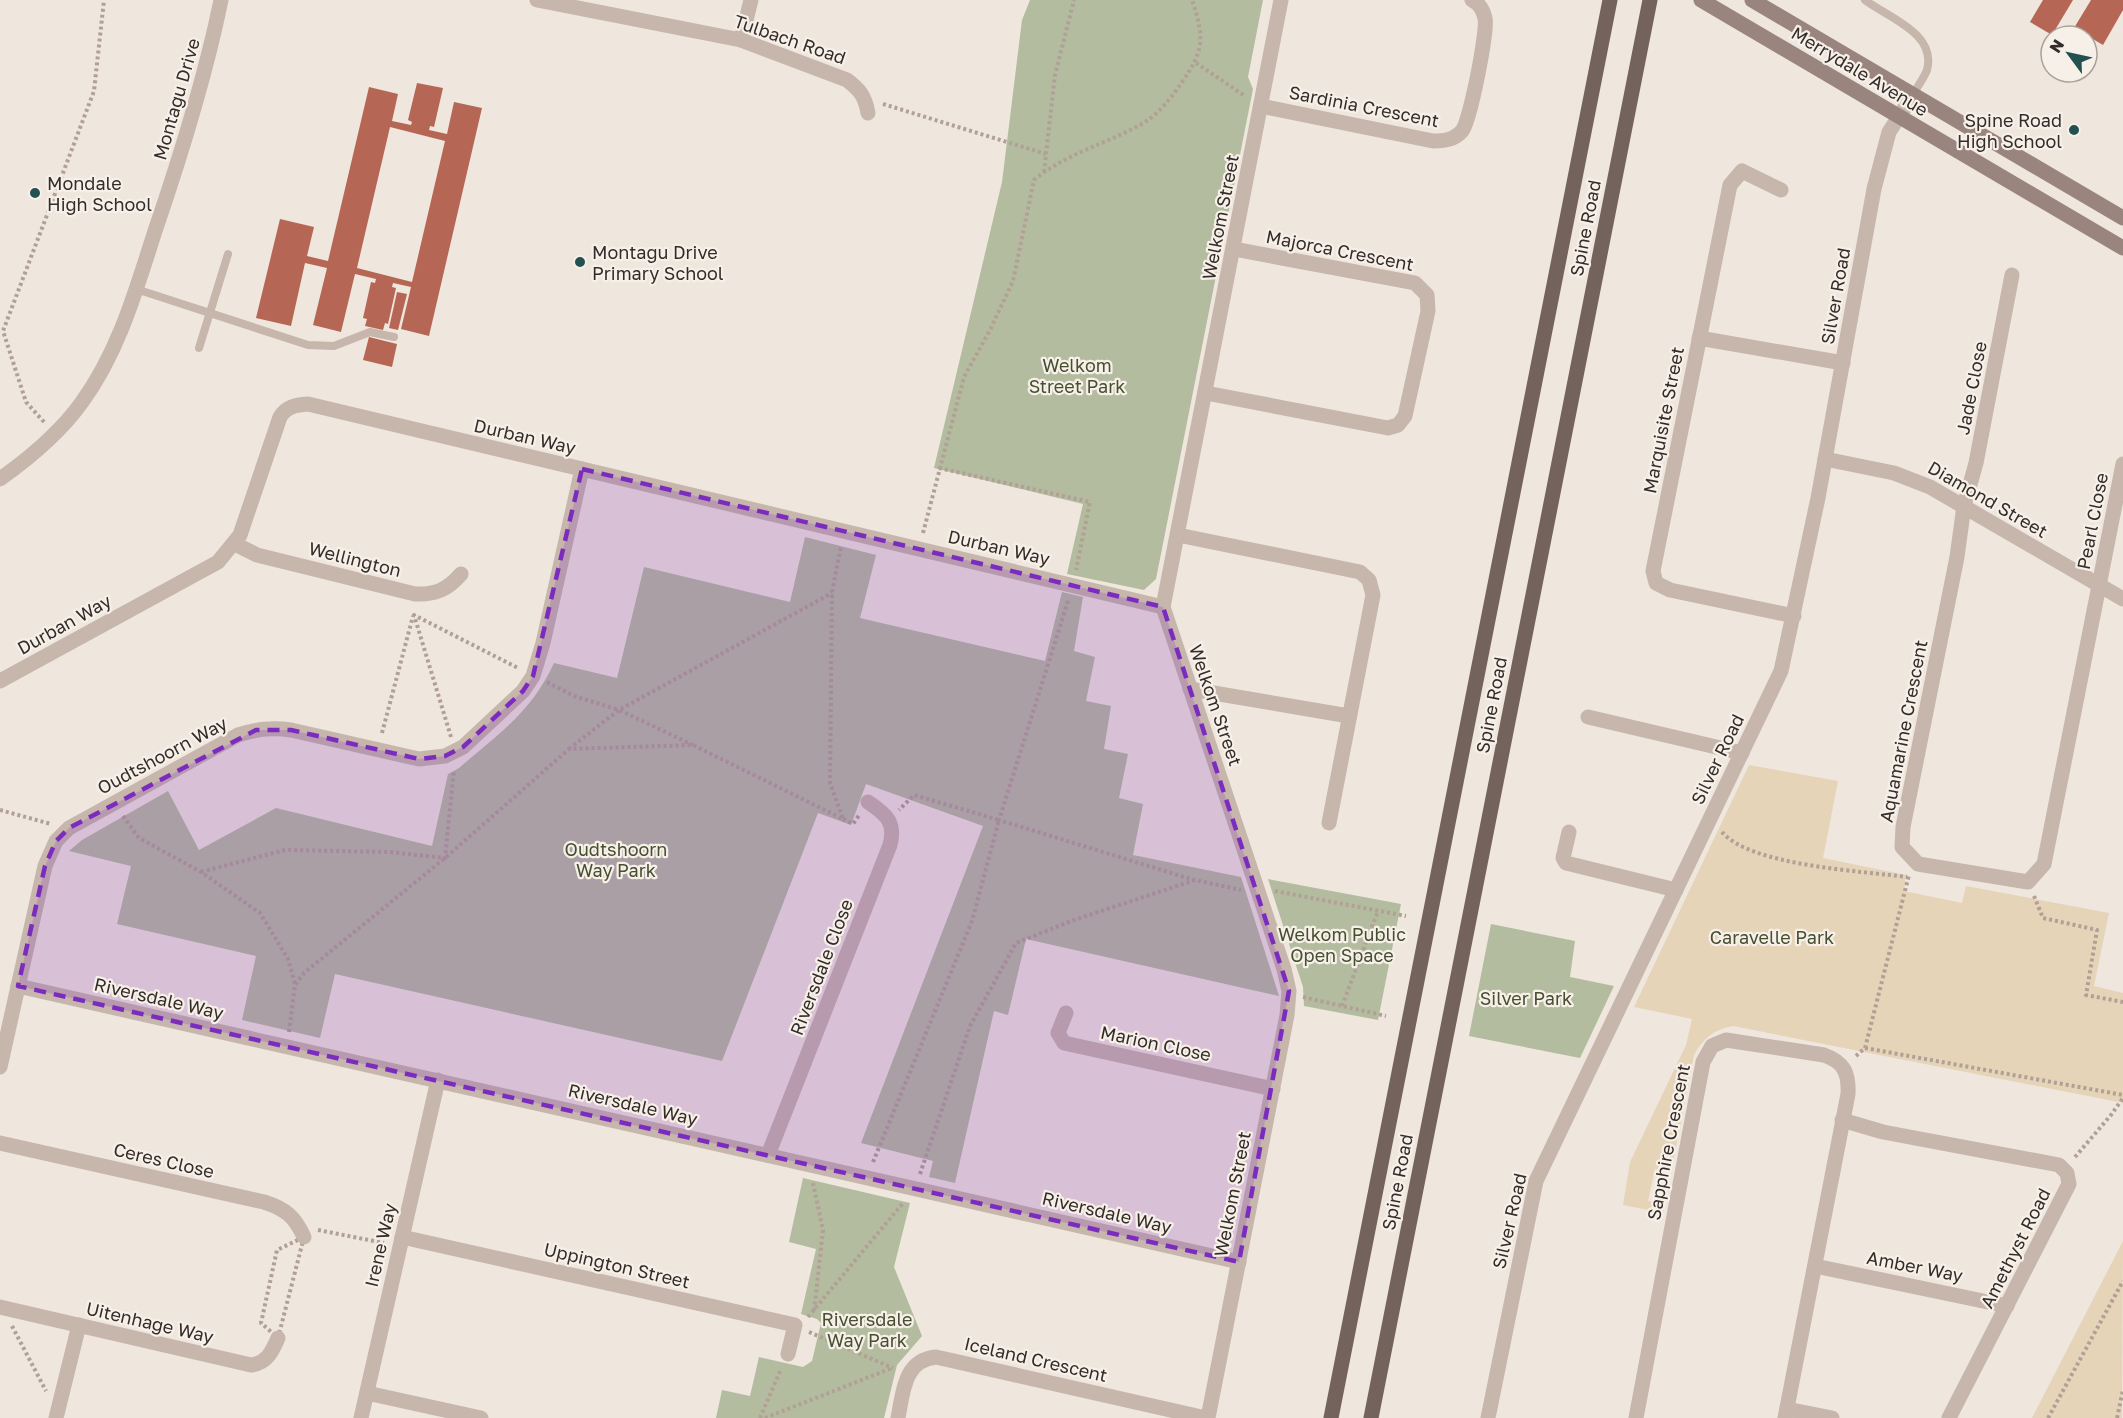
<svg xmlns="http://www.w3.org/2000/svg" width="2123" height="1418" font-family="'Golos Text',sans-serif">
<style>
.green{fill:#b4bc9f}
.sand{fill:#e6d4b9}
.building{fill:#b66654;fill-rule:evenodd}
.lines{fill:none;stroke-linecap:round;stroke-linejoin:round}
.path{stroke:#b1a095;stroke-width:4;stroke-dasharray:3 3;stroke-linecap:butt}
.lane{stroke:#c6b6ab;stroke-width:8}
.street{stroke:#c6b6ab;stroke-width:15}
.secondary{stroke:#99857d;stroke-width:15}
.primary{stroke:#74635c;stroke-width:15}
.marked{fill:#7b2cbf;fill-opacity:0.2;stroke:#7b2cbf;stroke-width:4.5;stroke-dasharray:12 8;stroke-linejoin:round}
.poi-dot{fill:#245051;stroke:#f7f0e9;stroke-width:2}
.labels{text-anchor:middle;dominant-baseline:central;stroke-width:4.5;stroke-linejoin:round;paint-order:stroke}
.street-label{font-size:18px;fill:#342c29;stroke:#f7f0e9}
.poi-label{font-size:18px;fill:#342c29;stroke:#f7f0e9;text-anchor:start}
.park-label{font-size:18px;fill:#464f30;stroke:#f7f0e9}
</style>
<rect width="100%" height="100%" fill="#efe6de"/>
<g class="green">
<path d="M1030,0H1263L1248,77L1253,89L1156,579L1144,590L1067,574L1083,504L934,468L1002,182L1022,20Z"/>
<path d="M805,537L876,555L860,618L1045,661L1062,592L1083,597L1074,651L1095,657L1086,701L1111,706L1104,749L1128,754L1119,798L1143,804L1133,855L1241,877L1279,996L1026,939L1008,1015L994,1011L955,1183L929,1177L933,1161L861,1143L983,826L866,784L851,825L818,813L722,1061L335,974L320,1038L242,1020L256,956L117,924L131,866L69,851L82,840L168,791L199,850L276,808L432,846L448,774L459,768C499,733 531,713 554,663L617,678L644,567L790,602Z"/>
<path d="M1268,879L1401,904L1378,1020L1304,1006L1303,987Z"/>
<path d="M1491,924L1575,941L1570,977L1614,986L1580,1058L1469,1036Z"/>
<path d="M803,1178L910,1203L894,1267L922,1336L897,1365L884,1418H716L722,1390L750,1396L759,1357L803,1367L812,1361L821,1323L817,1319L801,1314L816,1249L789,1242Z"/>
</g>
<g class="sand">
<path d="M1749,765L1838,781L1823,858L1906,875L1904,891L1962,903L1966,886L2109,913L2094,986L2123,993V1103L1733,1026C1715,1029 1703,1038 1694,1055L1671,1172L1655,1169L1648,1201L1665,1204L1663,1213L1623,1205L1630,1162L1686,1045L1692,1019L1634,1007Z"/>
<path d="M2123,1241L2122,1418H2032Z"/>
</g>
<g class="building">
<path d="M2043,0H2073L2052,35L2030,22Z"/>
<path d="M2091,0H2123V10L2103,45L2074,28Z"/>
<path d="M417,83L443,88L434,127L430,126L429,130L447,134L454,102L482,108L429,336L401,329L411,287L393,283L392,287L396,288L388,324L385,323L383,330L365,326L367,319L363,318L371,282L375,283L376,279L355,274L341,332L313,325L327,268L305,263L291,326L256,318L280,219L314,227L307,256L328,261L369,87L398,94L392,121L411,125L412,122L408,120ZM390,127L445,141L412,282L357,268Z"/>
<path d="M397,292L407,294L398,330L389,328Z"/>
<path d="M369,337L397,344L392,367L363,360Z"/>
</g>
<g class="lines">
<g class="path">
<path d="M1196,63L1245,96"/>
<path d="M883,104L1046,154"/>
<path d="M1044,172L1055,75L1074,0"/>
<path d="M44,422L26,402L3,331L94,91L104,0"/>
<path d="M939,468L1090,502L1076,570"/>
<path d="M923,533L964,377L990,330L1013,281L1034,180C1069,151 1112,143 1148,120C1161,111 1174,94 1182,82C1205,50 1204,36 1192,0"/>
<path d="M1068,601L999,820L1194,880"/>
<path d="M547,682L574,696L619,710L570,748"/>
<path d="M382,733L413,616"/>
<path d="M451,737L414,615L518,668"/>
<path d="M693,745L619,710L832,593"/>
<path d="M0,810L51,824"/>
<path d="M123,816L139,838L201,872L260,913L288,959L295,984"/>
<path d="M843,819L853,824L860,814"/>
<path d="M1722,832C1751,866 1862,871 1907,877"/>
<path d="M201,872L285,850L389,852L445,858L454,770"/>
<path d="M1275,891L1406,916"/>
<path d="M2034,896L2043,918L2097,930L2086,995L2123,1002"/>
<path d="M1303,997L1386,1016"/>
<path d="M1342,1006L1378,911"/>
<path d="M289,1032L295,985L304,973L445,858L569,749L693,745L843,819L830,783L832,592L841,547"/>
<path d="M1865,1048L2123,1095"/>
<path d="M1856,1056L1865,1048L1909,875"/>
<path d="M2075,1157L2111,1115L2123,1098"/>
<path d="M873,1162L972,921L999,820L914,795L899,810"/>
<path d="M920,1174L970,1026L1016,943L1071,921L1195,880L1241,890"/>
<path d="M813,1183L823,1230L814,1312"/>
<path d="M318,1230L384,1243"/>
<path d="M304,1237L278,1338L261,1323L277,1250Z"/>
<path d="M808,1317L903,1203"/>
<path d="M12,1326L46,1391"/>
<path d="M809,1332L893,1368"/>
<path d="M760,1418L781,1369"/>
<path d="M765,1418L892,1368"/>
<path d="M2048,1418L2123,1281"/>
<path d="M2117,1418L2123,1390"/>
</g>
<g class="lane">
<path d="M1865,0C1887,17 1937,33 1927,70C1924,78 1917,87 1913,95"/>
<path d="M136,289L308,345L334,346L370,332L394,337"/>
<path d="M199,348L228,254"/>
</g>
<g class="street">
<path d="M537,0L741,40L847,80C860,90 865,96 868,113"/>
<path d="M741,40L751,0"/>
<path d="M1261,106L1433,141C1444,141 1454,140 1462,131C1470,122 1488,30 1485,18C1483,10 1479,3 1472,0"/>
<path d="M1781,190L1742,171L1730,185L1653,571L1656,583L1670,590L1794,616"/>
<path d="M2012,275L1976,463L1964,506L1957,557L1903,827L1902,847L1918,864L2028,882L2044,864L2123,464"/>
<path d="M1699,338L1843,363"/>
<path d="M1206,393L1388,428L1398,425L1405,416L1428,311L1427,295L1415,283L1234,249"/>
<path d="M1825,459L1894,473L1930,487L2123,599"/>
<path d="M0,479C31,457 60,433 82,402C119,351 136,290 155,231C181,155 205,79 221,0"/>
<path d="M1178,535L1360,572L1369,580L1373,595L1329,823"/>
<path d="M235,544L257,555L415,594C436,595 448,589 461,574"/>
<path d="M0,681L218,562L240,535L280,417C287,406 296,405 308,404L1163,607"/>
<path d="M1190,689L1349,716"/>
<path d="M1588,717L1742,753"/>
<path d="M1569,832L1563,858L1566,863L1676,890"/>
<path d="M18,986L1239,1262"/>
<path d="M1066,1013L1058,1033L1064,1043L1273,1089"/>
<path d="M0,1067L45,866L56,841L69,828L238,735C257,729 272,727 291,730L419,759L445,756L463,747L523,691L533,676L543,643L582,469"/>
<path d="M1842,1120L1883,1132L2059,1165L2067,1173L2069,1184L1949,1418"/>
<path d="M0,1143L264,1202C286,1209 295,1217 304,1237"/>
<path d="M768,1155L890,845C896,822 886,814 868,802"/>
<path d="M402,1237L795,1325L788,1354"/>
<path d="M1815,1266L2007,1306"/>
<path d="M0,1307L251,1365C267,1363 272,1352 278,1338"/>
<path d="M367,1393L481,1418"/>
<path d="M1787,1409L1832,1418"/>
<path d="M56,1418L79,1325"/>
<path d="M361,1418L438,1080"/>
<path d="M898,1418C903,1392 904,1360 936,1357L1206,1418"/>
<path d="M1208,1418L1287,1015L1289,991L1284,969L1163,607L1281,0"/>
<path d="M1488,1418L1536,1181L1781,671L1818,498L1874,189L1889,132L1913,95"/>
<path d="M1636,1418L1703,1062L1712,1046L1726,1040L1824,1055C1844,1062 1849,1073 1848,1094L1785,1418"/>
</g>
<g class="secondary">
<path d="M1701,0L2123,248"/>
<path d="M1752,0L2123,218"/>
</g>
<g class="primary">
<path d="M1331,1418L1610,0"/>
<path d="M1371,1418L1650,0"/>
</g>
</g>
<path class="marked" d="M582,469L1163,607L1289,991L1239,1262L18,986L45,866L56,841L69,828L256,730H291L419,759L445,756L463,747L523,691L533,676Z"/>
<g class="poi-dot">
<circle cx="2074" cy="130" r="6"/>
<circle cx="35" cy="193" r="6"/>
<circle cx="580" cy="262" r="6"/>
</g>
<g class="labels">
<g class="street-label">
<text transform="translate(790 39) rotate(19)">Tulbach Road</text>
<text transform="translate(1860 71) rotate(31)">Merrydale Avenue</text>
<text transform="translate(176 99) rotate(-74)">Montagu Drive</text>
<text transform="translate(1364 106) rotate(11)">Sardinia Crescent</text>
<text transform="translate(1220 217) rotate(-79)">Welkom Street</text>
<text transform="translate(1585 228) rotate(-79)">Spine Road</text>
<text transform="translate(1340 250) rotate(11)">Majorca Crescent</text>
<text transform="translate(1835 296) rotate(-80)">Silver Road</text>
<text transform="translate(1971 388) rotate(-79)">Jade Close</text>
<text transform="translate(1663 420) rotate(-79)">Marquisite Street</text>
<text transform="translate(525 436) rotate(13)">Durban Way</text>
<text transform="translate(1988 499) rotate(30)">Diamond Street</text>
<text transform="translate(2092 521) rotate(-79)">Pearl Close</text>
<text transform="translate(999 547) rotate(13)">Durban Way</text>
<text transform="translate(355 559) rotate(14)">Wellington</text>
<text transform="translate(64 624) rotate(-29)">Durban Way</text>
<text transform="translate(1216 705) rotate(71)">Welkom Street</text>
<text transform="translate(1491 705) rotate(-79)">Spine Road</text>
<text transform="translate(1903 731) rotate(-79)">Aquamarine Crescent</text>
<text transform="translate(162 755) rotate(-28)">Oudtshoorn Way</text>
<text transform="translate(1717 759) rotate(-64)">Silver Road</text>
<text transform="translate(821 967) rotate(-69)">Riversdale Close</text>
<text transform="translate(159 998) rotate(13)">Riversdale Way</text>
<text transform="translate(1156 1043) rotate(12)">Marion Close</text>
<text transform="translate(633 1104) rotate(13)">Riversdale Way</text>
<text transform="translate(1668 1142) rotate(-79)">Sapphire Crescent</text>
<text transform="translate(164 1160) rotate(13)">Ceres Close</text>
<text transform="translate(1397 1182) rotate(-79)">Spine Road</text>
<text transform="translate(1232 1194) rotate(-79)">Welkom Street</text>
<text transform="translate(1107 1212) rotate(13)">Riversdale Way</text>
<text transform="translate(1509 1221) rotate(-77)">Silver Road</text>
<text transform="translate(380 1245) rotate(-77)">Irene Way</text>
<text transform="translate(2015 1248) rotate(-63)">Amethyst Road</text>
<text transform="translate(617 1265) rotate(13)">Uppington Street</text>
<text transform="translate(1915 1266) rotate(11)">Amber Way</text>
<text transform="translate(150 1322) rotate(13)">Uitenhage Way</text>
<text transform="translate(1036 1359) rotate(13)">Iceland Crescent</text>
</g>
<g class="poi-label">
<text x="2062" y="120" text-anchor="end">Spine Road<tspan x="2062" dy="21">High School</tspan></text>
<text x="47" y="183">Mondale<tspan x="47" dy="21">High School</tspan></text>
<text x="592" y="252">Montagu Drive<tspan x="592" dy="21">Primary School</tspan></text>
</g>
<g class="park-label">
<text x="1077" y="365">Welkom<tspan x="1077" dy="21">Street Park</tspan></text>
<text x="616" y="849">Oudtshoorn<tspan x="616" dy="21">Way Park</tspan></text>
<text x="1342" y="934">Welkom Public<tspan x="1342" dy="21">Open Space</tspan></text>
<text x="1772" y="937">Caravelle Park</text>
<text x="1526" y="998">Silver Park</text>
<text x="867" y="1319">Riversdale<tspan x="867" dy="21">Way Park</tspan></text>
</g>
</g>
<g transform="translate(2069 54) rotate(303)"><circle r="28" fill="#f7f0e9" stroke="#a9a29c" stroke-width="1.5"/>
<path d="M0-4.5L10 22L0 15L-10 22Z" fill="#245051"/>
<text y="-9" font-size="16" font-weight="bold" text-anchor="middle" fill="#342c29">N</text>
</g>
</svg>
